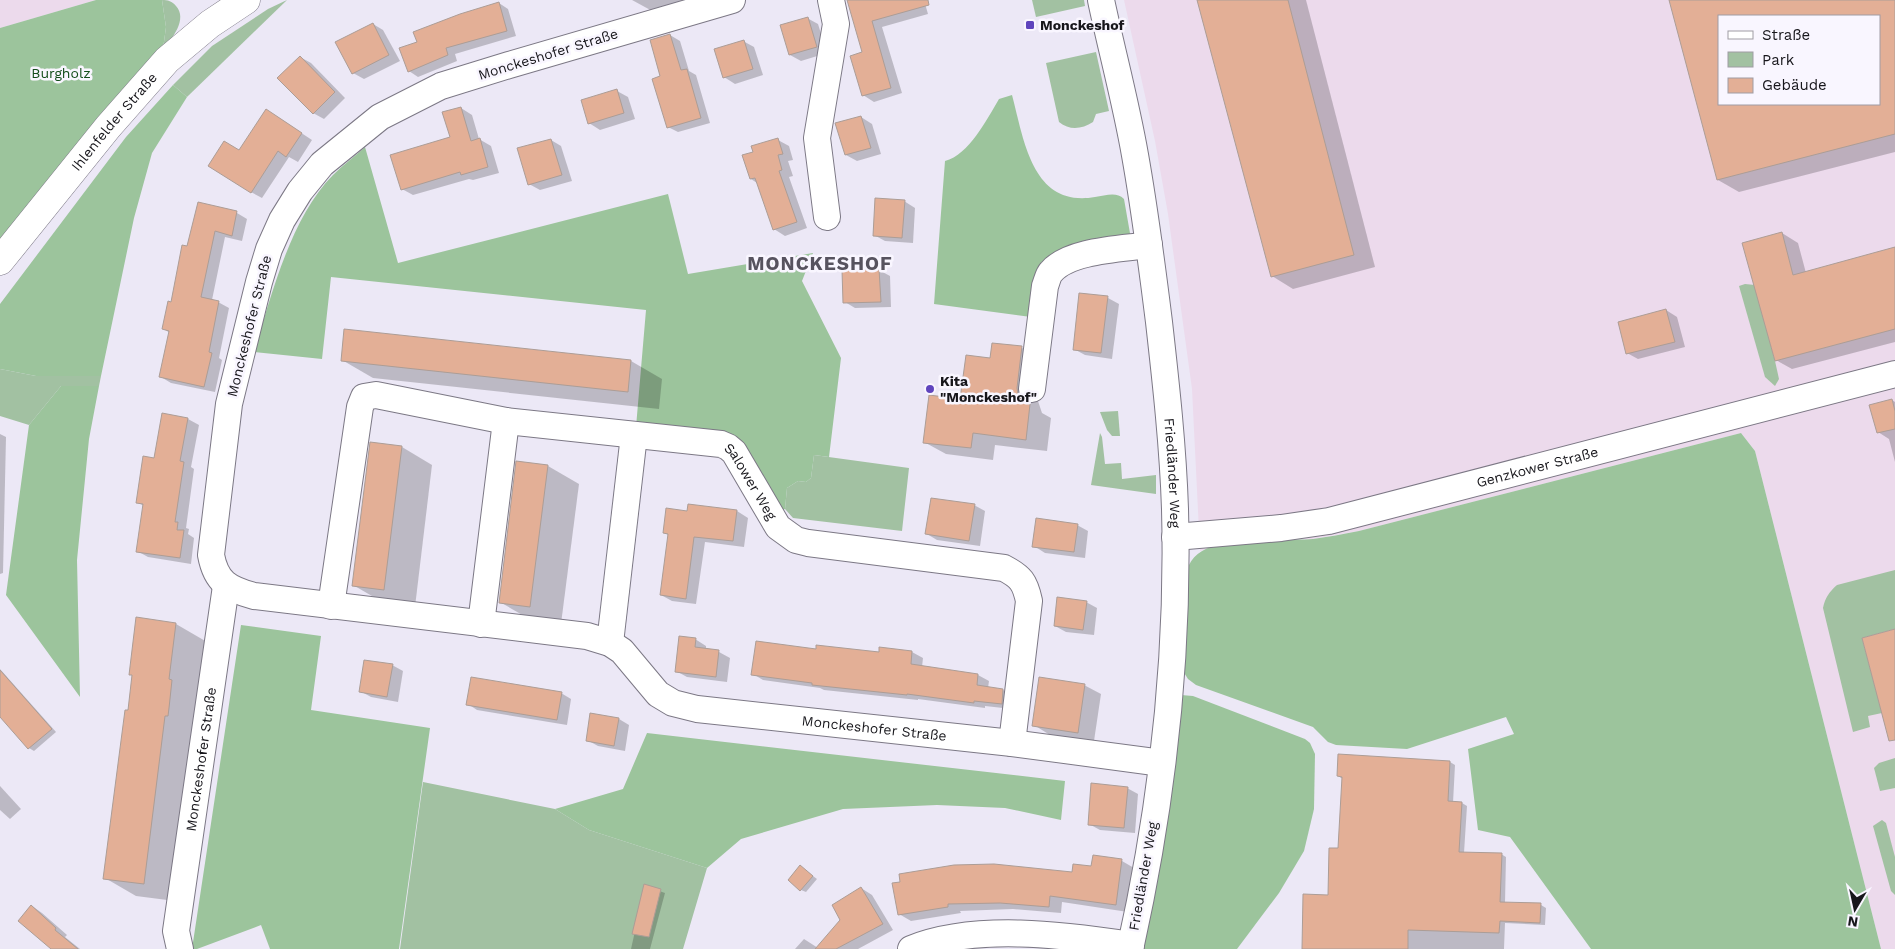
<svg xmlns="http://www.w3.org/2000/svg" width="1895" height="949" font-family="'Work Sans',sans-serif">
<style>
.commercial{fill:#ecdaec;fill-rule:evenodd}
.green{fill:#a2c1a2}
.forest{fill:#9cc49c}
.shadow{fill:#0003;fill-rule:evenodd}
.building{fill:#e3af96;stroke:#ac9d96;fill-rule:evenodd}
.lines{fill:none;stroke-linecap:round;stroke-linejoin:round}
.minor-casing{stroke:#7c7885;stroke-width:28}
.major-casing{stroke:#7c7885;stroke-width:29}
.minor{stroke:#fff;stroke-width:26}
.major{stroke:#fff;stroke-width:28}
.poi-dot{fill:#5f44bd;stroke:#f9f6ff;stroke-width:2}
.labels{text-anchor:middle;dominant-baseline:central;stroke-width:5;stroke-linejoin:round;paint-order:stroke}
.poi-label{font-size:14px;font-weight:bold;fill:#17161b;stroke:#f9f6ff;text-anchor:start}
.street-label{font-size:14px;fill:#17161b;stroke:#f9f6ff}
.park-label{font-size:14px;fill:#134d1a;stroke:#f9f6ff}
.district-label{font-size:19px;font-weight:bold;letter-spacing:1px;fill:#57535f;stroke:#f9f6ff}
</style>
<rect width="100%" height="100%" fill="#ece8f6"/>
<g class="commercial">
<path d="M0,0H96L0,28Z"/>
<path d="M1124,0H1895V949H1881L1755,451L1741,433L1359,531L1312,539H1257L1224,544L1200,551L1192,389L1168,214L1155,141ZM1719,16H1879V104H1719Z"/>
</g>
<g class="green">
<path d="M162,0C168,0 172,1 176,6C188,19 172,39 163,49L166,27Z"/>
<path d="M287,0L187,97L173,85L212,46L268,9Z"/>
<path d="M1032,0H1084L1085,6L1036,17Z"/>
<path d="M1096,52L1109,111L1096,114L1093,122C1082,129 1070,131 1059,122L1046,63Z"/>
<path d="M1745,284L1755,285L1775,361L1779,379L1775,386L1765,377L1739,286Z"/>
<path d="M0,369L36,376H101L99,386H61L29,425L0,416Z"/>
<path d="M1118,411L1120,436H1112L1107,430L1100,412Z"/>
<path d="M1100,433L1102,437L1105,464L1121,463L1122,479L1156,475V494L1091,485Z"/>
<path d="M814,455L909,468L902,531L793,518L785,509L787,488L798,481L806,482L811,478Z"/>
<path d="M1895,570V629L1862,638L1882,713L1868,716L1870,727L1853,732L1823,608C1825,598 1829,592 1837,585Z"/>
<path d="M1895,758V788L1880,791L1874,768L1879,763Z"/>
<path d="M423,782L555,809L589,830L707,868L683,949H400Z"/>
<path d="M1882,820L1886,823L1895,857V895L1891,891L1873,826Z"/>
</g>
<g class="forest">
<path d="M96,0H162L166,27L163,49L0,242V28Z"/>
<path d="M173,85L187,97L152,153L134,218L101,376H36L0,369V304L126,137Z"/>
<path d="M1012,95C1024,140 1032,208 1095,197C1105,196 1116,191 1124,199L1131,239L1074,248L1031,317L934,304L945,161C969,155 987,119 999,99Z"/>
<path d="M365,147L398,263L668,194L688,274L813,253L802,281L841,358L829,457L814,455L811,478L806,482L798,481L787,488L785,509L778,512L740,447L636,427L646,310L331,277L322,359L254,352C271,296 291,217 333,175C343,165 354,157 365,147Z"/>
<path d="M61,386H99L89,439L77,560L80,697L6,595L29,425Z"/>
<path d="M1741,433L1755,451L1881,949H1591L1510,837L1478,830L1468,749L1514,734L1506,717L1407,749L1336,745L1328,742L1313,727L1196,685L1188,679L1183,671L1189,565C1205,531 1281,542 1313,539C1328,537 1343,534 1359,531Z"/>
<path d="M241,625L321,636L311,710L430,728L399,949H270L261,925L197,949H192Z"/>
<path d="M1181,695L1193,696L1305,739L1310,743L1315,754L1314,809L1304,851L1279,893L1237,949H1141Z"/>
<path d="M647,733L1065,781L1061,820L1005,808L937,805L843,809L741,839L707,868L589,830L555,809L623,789Z"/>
</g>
<g class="shadow">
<path d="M632,0H698L654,12Z"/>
<path d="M859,0H924L928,14L882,27L902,93L874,102L863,95V53Z"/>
<path d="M1199,0H1306L1375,267L1293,289L1272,276Z"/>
<path d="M1670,0H1895V152L1739,192L1718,180ZM1719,16H1879V104H1719Z"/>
<path d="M499,3L508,9L516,36L455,54L457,61L418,77L409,71L418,43Z"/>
<path d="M807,18L818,24L827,53L801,61L790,55Z"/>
<path d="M373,24L383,30L400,61L364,79L353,73Z"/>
<path d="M670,35L680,41L689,71L696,75L710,123L678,132L668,127L662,77Z"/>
<path d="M743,41L754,47L763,75L735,84L724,77Z"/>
<path d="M300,57L311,63L345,98L324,119L313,113Z"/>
<path d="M617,91L628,97L635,119L600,130L589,123Z"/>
<path d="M461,108L472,115L479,139L491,146L499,173L473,180L469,179L413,195L402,189L451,138Z"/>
<path d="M277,117L312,140L298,162L289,157L262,198L251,192L239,151Z"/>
<path d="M861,117L872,124L881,154L857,161L846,155Z"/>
<path d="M551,140L561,146L572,181L540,190L529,184Z"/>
<path d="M778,140L789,146L793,160L788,161L793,176L789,177L807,228L785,236L774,229L757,183L751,179L754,153Z"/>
<path d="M904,201L915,208L913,243L885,241L874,235Z"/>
<path d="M199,203L237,213L247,219L242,241L225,237L212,300L218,302L229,308L219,358L222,360L215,392L171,383L161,377L170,333L164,329L188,248Z"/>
<path d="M1782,233L1798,243L1806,273L1895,248V342L1792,369L1776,360Z"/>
<path d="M879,270L890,276L891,307L855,308L845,302Z"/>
<path d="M1108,298L1119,304L1112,359L1085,355L1074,349Z"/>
<path d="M1666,310L1677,317L1685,347L1638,359L1627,353Z"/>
<path d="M993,344L1022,348L1044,360L1038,401L1042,413L1051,418L1047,451L995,445L993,460L946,454L924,442L961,400L991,360Z"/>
<path d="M342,360L631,361L662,379L659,409L373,378Z"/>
<path d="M1892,400L1895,402V462L1889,439L1878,432Z"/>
<path d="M163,414L188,419L199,425L191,467L194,469L186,528L189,529L188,534L194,538L191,564L148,557L137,551L144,506L137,502L155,459Z"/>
<path d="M0,434L6,437L3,573L0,574Z"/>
<path d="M402,447L432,465L415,607L384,603L353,585Z"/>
<path d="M548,466L579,484L561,624L531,620L500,602Z"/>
<path d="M974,505L985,511L980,546L937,540L927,534Z"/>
<path d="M737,511L748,518L744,547L705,542L696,604L672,601L661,595L669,535L664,533L688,512Z"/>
<path d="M1077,525L1088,531L1085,558L1045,553L1034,546Z"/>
<path d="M1086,602L1097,608L1094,635L1066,632L1055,626Z"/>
<path d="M176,624L207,642L175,901L136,896L105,878L133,676L130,674Z"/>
<path d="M695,639L706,646V650L719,652L730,658L727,682L687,677L676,671Z"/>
<path d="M881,648L912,652L923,658L922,667L978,675L989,681L988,688L1003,690L1014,696L1012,709L985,706V708L918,699V700L824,690L820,688L763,680L753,674L817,650L880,653Z"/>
<path d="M392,665L403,671L398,702L371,697L360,691Z"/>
<path d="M0,669L56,732L34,751L29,748L0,715Z"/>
<path d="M1084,685L1101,694L1094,741L1050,735L1034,725Z"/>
<path d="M561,693L571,699L567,725L477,710L468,704Z"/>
<path d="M619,719L629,725L625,751L598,746L587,740Z"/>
<path d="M1450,762L1455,765L1453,803H1462L1467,806L1464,853L1501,854L1506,857L1505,903L1541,905L1546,908L1545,925L1505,923L1504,949H1303L1329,896L1339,849L1343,779L1338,776Z"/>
<path d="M0,786L21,809L10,819L0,810Z"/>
<path d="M1127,788L1138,794L1135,833L1100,830L1089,824Z"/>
<path d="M1122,861L1134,868L1128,912L1062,902L1061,913L1013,909L960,911L961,913L911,921L899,914Z"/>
<path d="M805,870L817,879L806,892L801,890Z"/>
<path d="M645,886L665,893L650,949H631Z"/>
<path d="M861,888L872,895L893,930L858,949H795L804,939L818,948L842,920Z"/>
<path d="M32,906L42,913L67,935L65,937L80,949H53Z"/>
</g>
<g class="building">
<path d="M847,0H928L929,5L872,21L891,88L862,96L850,56L862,52Z"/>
<path d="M1197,0H1288L1354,255L1271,277Z"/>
<path d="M1669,0H1895V134L1717,180ZM1719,16H1879V104H1719Z"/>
<path d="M499,2L507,31L446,48L448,55L408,72L399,48L417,42L413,32L460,14Z"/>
<path d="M808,17L817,47L789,55L780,25Z"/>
<path d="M373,23L389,55L352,74L335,42Z"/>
<path d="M670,34L681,70L687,69L701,118L667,128L652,79L660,76L650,40Z"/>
<path d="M744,40L753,69L723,78L714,49Z"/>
<path d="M300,56L335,92L313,114L277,78Z"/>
<path d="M617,89L624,113L588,124L581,100Z"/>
<path d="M461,107L471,141L480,138L488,167L461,175L460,172L401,190L390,155L450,137L442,112Z"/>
<path d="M266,109L302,133L286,157L278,151L251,193L208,166L224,141L239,150Z"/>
<path d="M861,116L871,148L845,155L835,123Z"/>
<path d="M778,138L783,154L778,155L782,170L779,171L797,222L773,230L755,178L750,179L742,155L753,152L751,146Z"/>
<path d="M551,139L562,175L528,185L517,148Z"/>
<path d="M875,198L905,200L902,238L873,236Z"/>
<path d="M198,202L237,211L232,236L215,231L201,297L219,301L209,352L212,353L204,387L159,377L169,331L162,329L168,301L171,302L182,245L187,246Z"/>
<path d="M1782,232L1793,275L1895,247V329L1775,361L1742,243Z"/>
<path d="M879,269L881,302L843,303L842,270Z"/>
<path d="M1079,293L1108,296L1101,353L1073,350Z"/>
<path d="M1666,309L1675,342L1626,354L1618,322Z"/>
<path d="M344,329L631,360L628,392L341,361Z"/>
<path d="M992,343L1022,346L1017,388L1018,394L1021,399V403L1030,404L1026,440L973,433L971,448L923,443L929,395L960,399L966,355L990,358Z"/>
<path d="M1892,399L1895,411V429L1877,433L1869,405Z"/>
<path d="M162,413L188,418L180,461L184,462L175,522H178L177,530H184L180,558L136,552L143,504L136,503L143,456L154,458Z"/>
<path d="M370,442L402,446L384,590L352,586Z"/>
<path d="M516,461L548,465L530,607L499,603Z"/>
<path d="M931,498L975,504L969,541L925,534Z"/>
<path d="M688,504L737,510L733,541L694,537L686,599L660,595L668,534L663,533L666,508L687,511Z"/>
<path d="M1036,518L1078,524L1074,552L1032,547Z"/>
<path d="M1057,597L1087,601L1083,630L1054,626Z"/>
<path d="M136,617L176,623L169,679L172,680L169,708L168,716H165L144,884L103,879L125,710H128L132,675H129Z"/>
<path d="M1895,629V740L1889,741L1862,638Z"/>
<path d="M679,636L696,638L695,647L719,650L716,677L675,672Z"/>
<path d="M756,641L816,649V645L879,652V647L912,651L911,664L978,674L977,685L1003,689L1002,704L974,701V703L907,694V695L812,685V683L751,675Z"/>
<path d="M364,660L393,664L387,697L359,692Z"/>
<path d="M0,670L52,729L28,749L0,717Z"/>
<path d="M471,677L562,692L557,720L466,705Z"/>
<path d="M1039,677L1085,684L1078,733L1032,726Z"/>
<path d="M590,713L619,718L614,746L586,741Z"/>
<path d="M1338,754L1450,761L1448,801L1462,802L1459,852L1502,853L1500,902L1541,903L1540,923L1500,921L1499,933L1408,930V949H1302L1303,894L1328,895L1329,848H1338L1342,777L1337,776Z"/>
<path d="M1091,783L1128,787L1124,828L1088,825Z"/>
<path d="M1093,855L1122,859L1116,905L1050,896L1049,907L1000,903L948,904V907L898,915L892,883L900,882L899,874L954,865L994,864L1072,872L1073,864L1091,866Z"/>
<path d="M800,865L813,876L800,891L788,880Z"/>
<path d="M644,884L661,889L649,937L632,934Z"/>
<path d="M861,887L883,924L836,949H815L840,920L832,905Z"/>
<path d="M31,905L56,928L55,930L78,949H51L18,921Z"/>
</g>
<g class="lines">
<defs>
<g id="minor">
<path id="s1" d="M732,0L509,65L441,86L380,117L322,164L300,191L282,220L269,249L259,282L229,404L211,555C216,582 228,589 254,596L587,636L610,643L622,651L658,694L673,703L697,709L1012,743L1162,763"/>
<path id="s2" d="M1101,0C1112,52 1126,103 1135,155C1145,211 1152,266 1159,322C1166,384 1173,447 1175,509C1179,656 1162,806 1130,949"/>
<path d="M827,217L817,138L836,24L831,0"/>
<path d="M1032,389L1045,286C1047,281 1048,275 1051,272C1069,250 1122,249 1149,245"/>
<path id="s3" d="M1175,537L1281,528L1329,521L1895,374"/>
<path id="s4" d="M331,606L360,407L364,397L376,395L506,421L721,444L728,447L734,452L778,527L796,540L808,543L1004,568C1021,577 1025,582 1029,601L1012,743"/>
<path d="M481,624L506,421"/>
<path d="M610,643L634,435"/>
<path id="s5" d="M180,949L176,931L226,586"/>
<path d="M911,949C975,923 1065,935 1131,945"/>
</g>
<g id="major">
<path id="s6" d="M0,261L108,127L167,60L210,24L246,0"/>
</g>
</defs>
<use href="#minor" class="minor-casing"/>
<use href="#major" class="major-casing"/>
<use href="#minor" class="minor"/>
<use href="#major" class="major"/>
</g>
<g class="poi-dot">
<rect x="1025" y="20" width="10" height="10" rx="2.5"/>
<circle cx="930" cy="389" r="5"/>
</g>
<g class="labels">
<g class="poi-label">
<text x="1040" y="25">Monckeshof</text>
<text x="940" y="381">Kita<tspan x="940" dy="16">"Monckeshof"</tspan></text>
</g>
<g class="street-label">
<text transform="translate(548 54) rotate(-17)">Monckeshofer Straße</text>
<text stroke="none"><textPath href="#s6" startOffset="180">Ihlenfelder Straße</textPath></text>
<text transform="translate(249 326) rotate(-76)">Monckeshofer Straße</text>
<text stroke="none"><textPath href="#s3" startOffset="370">Genzkower Straße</textPath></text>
<text stroke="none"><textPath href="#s2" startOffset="479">Friedländer Weg</textPath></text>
<text stroke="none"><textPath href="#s4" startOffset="622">Salower Weg</textPath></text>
<text stroke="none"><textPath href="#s1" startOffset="1574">Monckeshofer Straße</textPath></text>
<text stroke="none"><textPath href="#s5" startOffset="192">Monckeshofer Straße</textPath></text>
<text transform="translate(1143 876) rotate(-80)">Friedländer Weg</text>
</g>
<g class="park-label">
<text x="61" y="73">Burgholz</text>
</g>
<g class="district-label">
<text x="820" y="263">MONCKESHOF</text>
</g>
</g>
<rect x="1718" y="15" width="162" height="90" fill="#f9f6ff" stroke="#9f9ca4"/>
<rect x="1728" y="31" width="25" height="8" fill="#ffffff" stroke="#9f9ca4"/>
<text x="1762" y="40" font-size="15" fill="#17161b">Straße</text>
<rect x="1728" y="52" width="25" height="15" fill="#a2c1a2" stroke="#9f9ca4"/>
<text x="1762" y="65" font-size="15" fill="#17161b">Park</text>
<rect x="1728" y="78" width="25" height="15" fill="#e3af96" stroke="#9f9ca4"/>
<text x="1762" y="90" font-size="15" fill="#17161b">Gebäude</text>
<g transform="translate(1855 909) rotate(189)" stroke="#f9f6ff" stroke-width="4" paint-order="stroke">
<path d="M0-4L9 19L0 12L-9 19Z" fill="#17161b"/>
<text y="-8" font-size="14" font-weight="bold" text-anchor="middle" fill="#17161b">N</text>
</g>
</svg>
